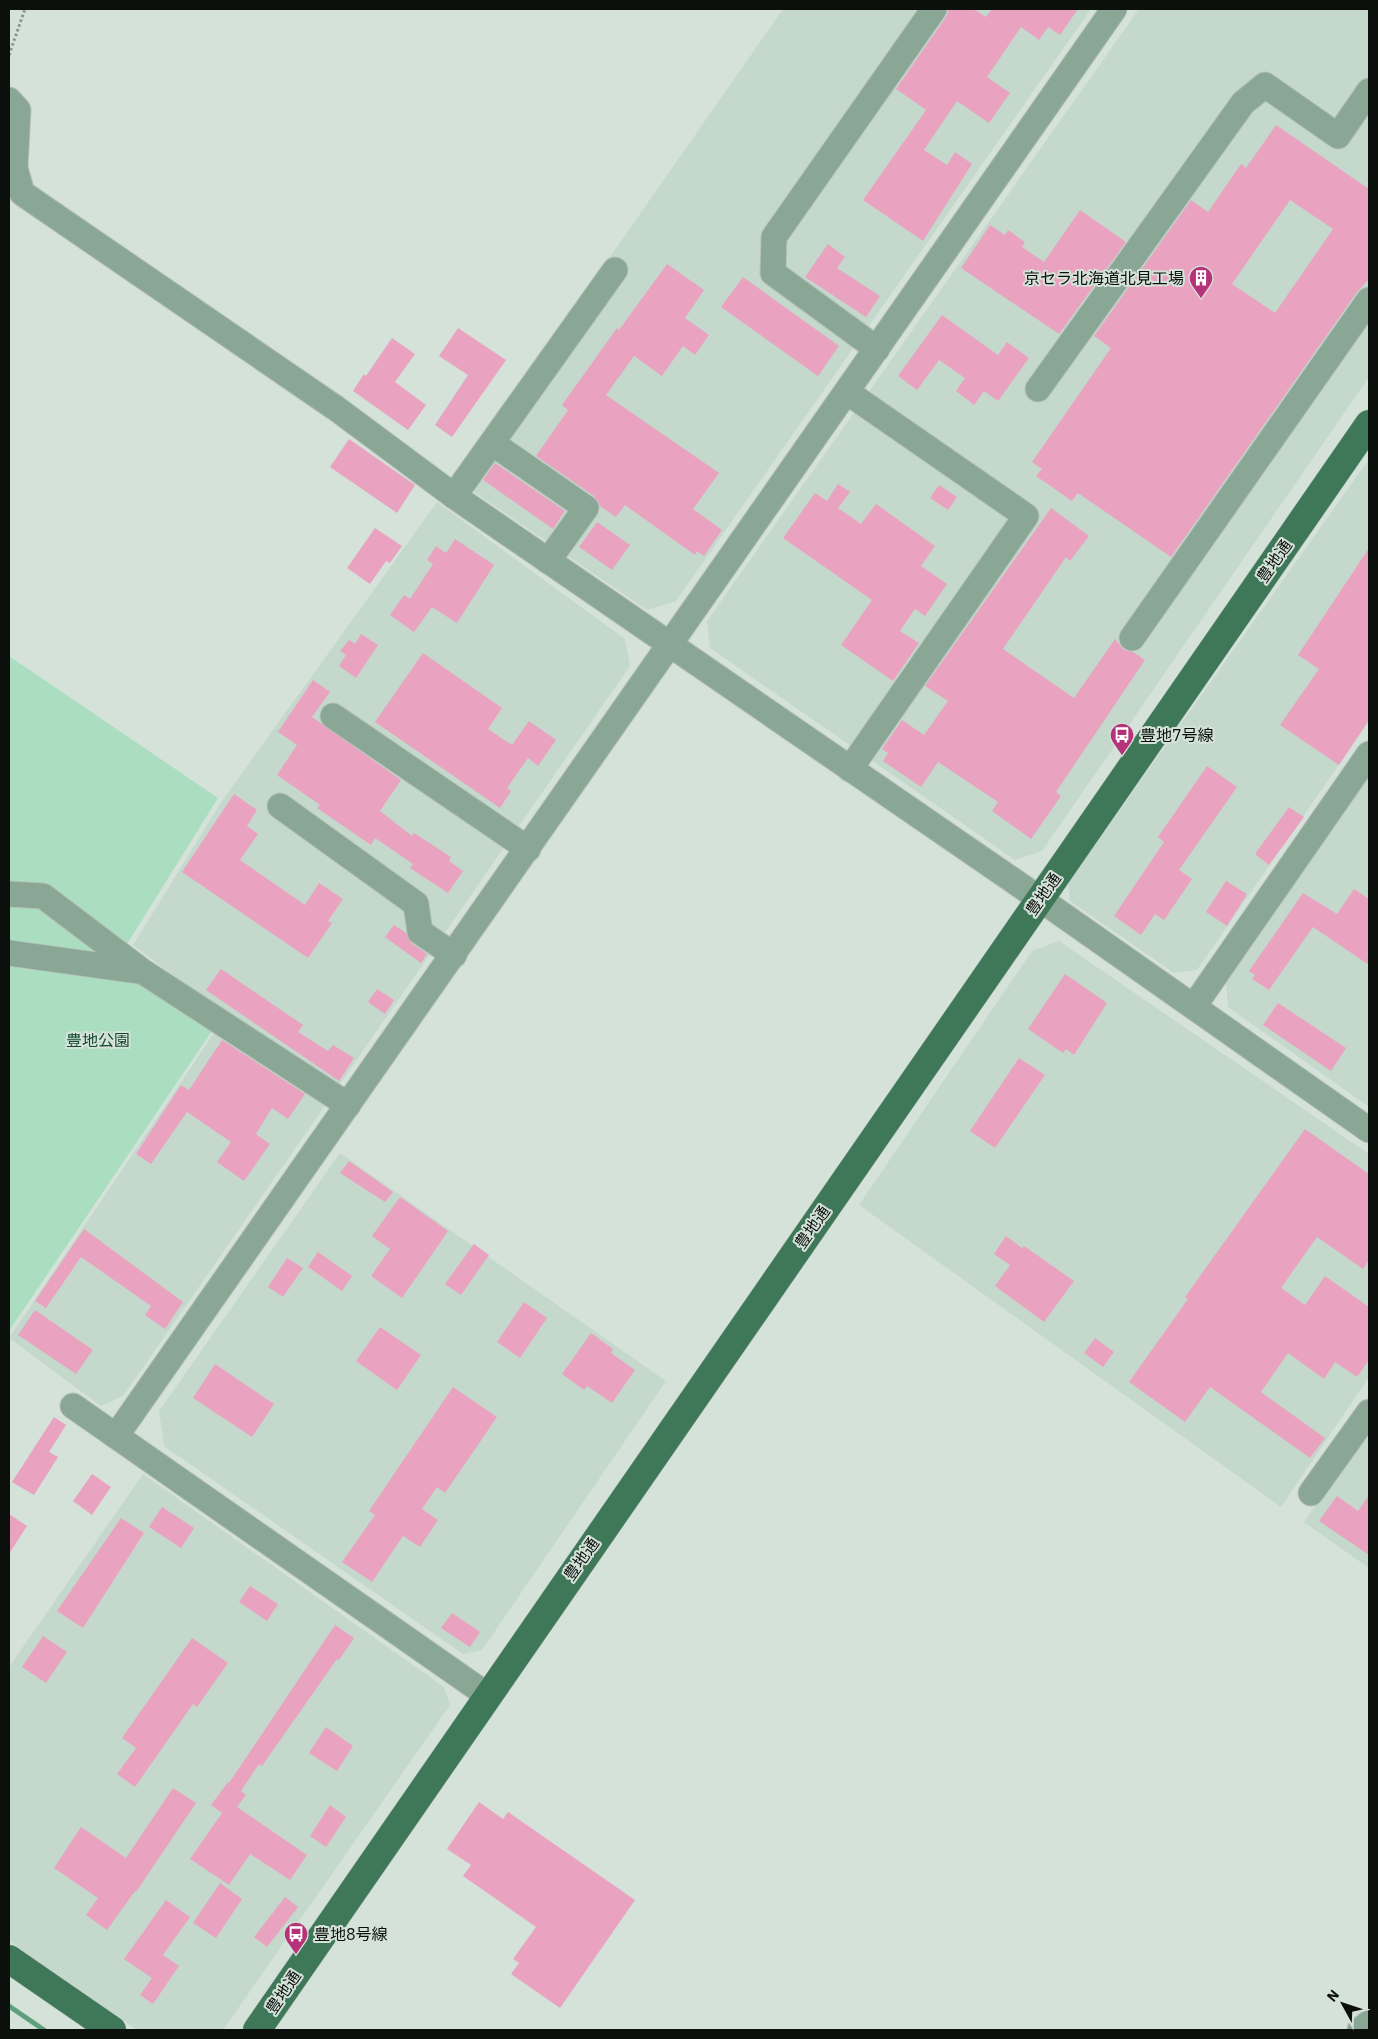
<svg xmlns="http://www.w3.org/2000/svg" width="1378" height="2039" font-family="'IBM Plex Sans','Noto Sans JP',sans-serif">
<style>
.built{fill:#c4d9cc}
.green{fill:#abdec0}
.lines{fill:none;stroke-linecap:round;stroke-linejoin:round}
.stream{stroke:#5ca17b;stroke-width:5}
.building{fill:#e9a3c0;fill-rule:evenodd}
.minor-casing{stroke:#b5c0b9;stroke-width:27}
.major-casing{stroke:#b5c0b9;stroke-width:29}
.path{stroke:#8b958e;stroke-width:3;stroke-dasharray:2.5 2.5;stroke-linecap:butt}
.minor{stroke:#8aa795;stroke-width:25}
.major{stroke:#3f7859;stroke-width:28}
.labels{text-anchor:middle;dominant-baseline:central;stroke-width:4;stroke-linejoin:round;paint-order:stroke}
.poi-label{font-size:16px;fill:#0c100d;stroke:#d5e2da;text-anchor:start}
.street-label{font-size:16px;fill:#0c100d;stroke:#d5e2da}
.park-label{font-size:16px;fill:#12492f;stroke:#d5e2da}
</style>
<rect width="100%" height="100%" fill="#d5e2da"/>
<g class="built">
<path d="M783,9H1091L676,601L647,610L455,479Z"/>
<path d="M1139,9L1369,10V377L1042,851L1015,860L710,648L707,621Z"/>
<path d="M1369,459V721L1197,970L1174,973L1070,901L1068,883Z"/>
<path d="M437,502L625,639L630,666L124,1395L101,1406L9,1338L226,1015L133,945L222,801Z"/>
<path d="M1369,776V1107L1228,1007L1226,983Z"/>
<path d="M1059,941L1369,1154V1377L1281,1507L859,1205L1032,951Z"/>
<path d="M340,1153L666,1381L482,1650L463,1654L164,1446L159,1411Z"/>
<path d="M1369,1429V1568L1304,1522Z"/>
<path d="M143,1474L444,1687L450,1705L223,2030H137L9,1941V1667Z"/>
</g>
<path class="green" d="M9,656L218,798L124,949L222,1016L9,1331Z"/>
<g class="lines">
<path class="stream" d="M9,2006L44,2030"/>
</g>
<g class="building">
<path d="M949,9H974L986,17L992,9H1078L1060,35L1048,27L1039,40L1021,27L987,77L1010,93L989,123L957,101L924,150L947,165L955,152L972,164L923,241L863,200L926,110L896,89L946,17Z"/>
<path d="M1276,125L1369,189V279L1357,292L1171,557L1078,493L1072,501L1036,476L1042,469L1032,462L1111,348L1094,336L1191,200L1208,212L1241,164L1246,168ZM1290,200L1333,229L1275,313L1232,284Z"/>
<path d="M1080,210L1126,242L1059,334L961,268L990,225L1005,235L1008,230L1025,242L1022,247L1044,262Z"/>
<path d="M828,244L845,257L837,268L880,296L866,317L805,277Z"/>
<path d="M667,264L704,290L685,318L709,335L695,355L683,346L662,376L634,356L606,395L719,473L693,509L722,530L704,556L697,551L695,555L625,505L616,517L600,506L594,496L536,456L568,410L562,405L617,328L619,330Z"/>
<path d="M743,277L839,346L818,376L721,307Z"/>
<path d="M942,315L998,355L1007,342L1029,358L998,401L984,391L974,405L956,391L965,378L939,360L917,390L898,376Z"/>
<path d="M458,328L506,360L452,437L435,425L468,375L439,356Z"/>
<path d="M392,338L415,354L395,382L426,405L408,430L353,391L364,374L366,376Z"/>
<path d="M349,439L415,485L397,513L330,467Z"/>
<path d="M495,463L565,511L553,529L483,480Z"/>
<path d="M838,484L850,492L838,508L861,524L876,504L935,546L921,566L947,584L925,616L915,609L900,631L919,643L893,681L841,645L872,600L783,538L815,493L827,501Z"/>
<path d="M939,485L957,497L948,510L930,498Z"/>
<path d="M1051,508L1089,536L1070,561L1066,557L1003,649L1074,698L1115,639L1124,650L1133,652L1145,660L1056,792L1061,796L1031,839L992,811L998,802L938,762L921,787L883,761L888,753L882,749L902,720L924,735L948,701L925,686Z"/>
<path d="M597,522L630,545L612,570L579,547Z"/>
<path d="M375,528L402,546L390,563L386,561L370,584L347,568Z"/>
<path d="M455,539L494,565L457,623L432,607L414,632L390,615L404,595L410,599L433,564L427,560L436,546L446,553Z"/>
<path d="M1369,548V720L1339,765L1280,725L1319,669L1298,655Z"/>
<path d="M361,634L378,645L356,678L339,666L346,655L340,651L349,640L355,644Z"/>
<path d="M423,653L502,708L488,729L512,745L529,721L556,740L538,766L528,758L507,788L511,791L500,808L375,722Z"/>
<path d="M313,680L330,692L312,717L401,780L380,811L412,836L414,833L451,857L449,861L463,871L448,893L410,868L413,864L375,838L371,845L317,808L320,805L277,775L297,745L278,732Z"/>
<path d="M1207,766L1237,787L1179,870L1192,879L1164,920L1155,914L1141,935L1114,916L1164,842L1158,837Z"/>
<path d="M234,794L257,810L247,826L258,834L240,860L305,905L319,883L343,899L328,921L332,923L308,958L182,872Z"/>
<path d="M1289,807L1304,817L1269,865L1255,854Z"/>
<path d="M1226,881L1247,894L1227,926L1206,912Z"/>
<path d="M1354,889L1369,899V965L1313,927L1269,990L1252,979L1255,975L1249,971L1303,893L1337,914Z"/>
<path d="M394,925L406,933L412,944L427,954L421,963L385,937Z"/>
<path d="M221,969L303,1025L298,1032L328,1051L333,1045L354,1058L339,1081L206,990Z"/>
<path d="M1065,974L1107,1003L1074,1055L1066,1049L1063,1053L1028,1029Z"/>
<path d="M377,989L394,1000L385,1014L368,1002Z"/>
<path d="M1278,1003L1346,1048L1331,1071L1263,1025Z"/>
<path d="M222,1040L305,1094L288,1119L272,1108L256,1134L270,1144L244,1181L217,1162L231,1142L187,1112L151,1164L136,1154L181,1085L189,1090Z"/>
<path d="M1019,1058L1045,1075L995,1148L970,1131Z"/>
<path d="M1305,1129L1369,1174V1260L1363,1269L1317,1237L1281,1288L1305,1305L1325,1276L1369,1307V1360L1357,1377L1335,1362L1324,1379L1288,1353L1261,1392L1325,1438L1310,1458L1210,1387L1185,1422L1129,1382L1188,1299L1185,1297Z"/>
<path d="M349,1161L393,1192L385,1202L340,1173Z"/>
<path d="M400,1197L448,1231L402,1298L371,1276L390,1249L372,1236Z"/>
<path d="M84,1229L183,1302L165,1329L145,1315L151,1306L81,1257L46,1308L35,1301Z"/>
<path d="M1006,1236L1022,1248L1024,1246L1074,1281L1044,1322L995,1286L1010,1265L994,1254Z"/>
<path d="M474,1244L489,1255L461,1295L445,1284Z"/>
<path d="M318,1252L352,1276L342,1291L308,1267Z"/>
<path d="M287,1258L303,1268L283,1297L268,1287Z"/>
<path d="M524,1302L547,1318L520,1358L497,1342Z"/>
<path d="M35,1310L93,1350L76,1374L18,1335Z"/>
<path d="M380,1327L421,1355L397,1390L356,1361Z"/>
<path d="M591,1333L613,1349L611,1353L635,1370L612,1403L587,1386L584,1390L562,1374Z"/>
<path d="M1095,1338L1114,1352L1103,1367L1084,1353Z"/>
<path d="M215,1364L274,1404L252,1437L193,1398Z"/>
<path d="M453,1387L497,1417L445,1493L437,1487L422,1509L438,1520L420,1547L403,1536L372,1582L342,1562L375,1515L369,1511Z"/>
<path d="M54,1417L66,1425L49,1452L58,1457L34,1495L12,1482Z"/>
<path d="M92,1474L111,1487L92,1515L73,1501Z"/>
<path d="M1369,1495V1555L1319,1521L1337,1496L1358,1511Z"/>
<path d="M162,1507L194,1528L181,1548L149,1527Z"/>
<path d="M9,1514L27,1526L9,1554Z"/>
<path d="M121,1518L144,1533L83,1628L57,1611Z"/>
<path d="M250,1586L278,1604L267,1621L239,1602Z"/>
<path d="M452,1613L480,1632L470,1647L441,1628Z"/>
<path d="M335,1625L354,1638L339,1660L337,1659L262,1766L259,1764L241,1791L246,1795L237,1807L307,1855L290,1880L250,1854L229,1885L190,1859L222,1813L211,1805L228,1782L229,1783Z"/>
<path d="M43,1636L67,1652L46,1683L22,1667Z"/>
<path d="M192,1638L228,1663L197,1707L193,1704L135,1787L117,1774L136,1748L122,1738Z"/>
<path d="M326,1727L353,1746L337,1771L309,1753Z"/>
<path d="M173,1788L196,1803L136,1892L135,1891L107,1930L86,1915L98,1898L54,1868L81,1827L126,1858Z"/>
<path d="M479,1802L503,1819L508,1812L635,1900L560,2008L511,1974L519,1963L513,1959L536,1927L463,1876L471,1865L447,1849Z"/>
<path d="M330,1805L346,1817L326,1847L310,1836Z"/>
<path d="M220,1883L242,1899L216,1938L193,1923Z"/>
<path d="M285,1897L298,1907L267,1947L254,1937Z"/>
<path d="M166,1900L190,1917L163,1955L179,1966L153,2004L140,1995L152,1978L124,1959Z"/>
</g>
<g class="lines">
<defs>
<g id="minor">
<path d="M9,100L18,110L15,168L22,193L337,409L454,496L1040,899L1369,1130"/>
<path d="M877,349L773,273L774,237L934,9"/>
<path d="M1038,389L1243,103L1265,85L1338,136L1369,91"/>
<path d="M847,392L1026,516L850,769"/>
<path d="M492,443L586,508L548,561"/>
<path d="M454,496L615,270"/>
<path d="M1132,638L1369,300"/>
<path d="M333,716L528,849"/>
<path d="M280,806L416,904L420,932L454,955"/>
<path d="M9,894L43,896L142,971L348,1105"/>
<path d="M9,953L139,971"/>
<path d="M1194,1006L1369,754"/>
<path d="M73,1406L116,1436"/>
<path d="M1311,1493L1369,1412"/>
<path d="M487,1695L116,1436L1114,9"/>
<path d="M1360,2030L1369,2023"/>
</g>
<g id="major">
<path d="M9,1959L112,2030"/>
<path d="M257,2030L1369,424"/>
</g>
</defs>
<use href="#minor" class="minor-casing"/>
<use href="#major" class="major-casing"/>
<path class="path" d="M9,55L25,9"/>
<use href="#minor" class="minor"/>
<use href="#major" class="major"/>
</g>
<defs>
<symbol id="building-pin" viewBox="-11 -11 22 30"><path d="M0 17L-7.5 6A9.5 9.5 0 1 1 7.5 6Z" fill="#b73379" stroke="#d5e2da"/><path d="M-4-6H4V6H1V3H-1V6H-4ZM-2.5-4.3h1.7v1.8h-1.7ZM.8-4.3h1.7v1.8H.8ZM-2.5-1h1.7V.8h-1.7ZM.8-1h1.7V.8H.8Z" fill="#fff"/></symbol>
<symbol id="bus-pin" viewBox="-11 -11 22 30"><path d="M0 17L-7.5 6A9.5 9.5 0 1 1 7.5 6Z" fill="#b73379" stroke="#d5e2da"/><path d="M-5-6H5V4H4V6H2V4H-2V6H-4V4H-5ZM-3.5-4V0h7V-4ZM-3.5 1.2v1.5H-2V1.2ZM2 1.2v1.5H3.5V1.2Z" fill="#fff"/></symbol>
</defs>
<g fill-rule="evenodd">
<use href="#building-pin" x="1187" y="264" width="28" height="38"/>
<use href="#bus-pin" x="1108" y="721" width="28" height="38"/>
<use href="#bus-pin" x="282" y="1920" width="28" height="38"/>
</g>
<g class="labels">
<g class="poi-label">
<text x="1184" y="278" text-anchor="end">京セラ北海道北見工場</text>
<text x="1140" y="735">豊地7号線</text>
<text x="314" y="1934">豊地8号線</text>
</g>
<g class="street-label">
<text transform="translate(1274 561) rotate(-55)">豊地通</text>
<text transform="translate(1043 894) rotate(-55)">豊地通</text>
<text transform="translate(812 1227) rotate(-55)">豊地通</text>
<text transform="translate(581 1559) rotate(-55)">豊地通</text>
<text transform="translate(283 1992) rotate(-56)">豊地通</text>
</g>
<g class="park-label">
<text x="98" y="1040">豊地公園</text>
</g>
</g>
<rect width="1378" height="2039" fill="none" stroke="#0c100d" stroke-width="20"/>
<g transform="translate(1343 2004) rotate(310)" stroke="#d5e2da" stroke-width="4" paint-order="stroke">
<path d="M0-4L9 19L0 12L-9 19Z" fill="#0c100d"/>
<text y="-8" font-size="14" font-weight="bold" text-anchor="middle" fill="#0c100d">N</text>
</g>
</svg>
